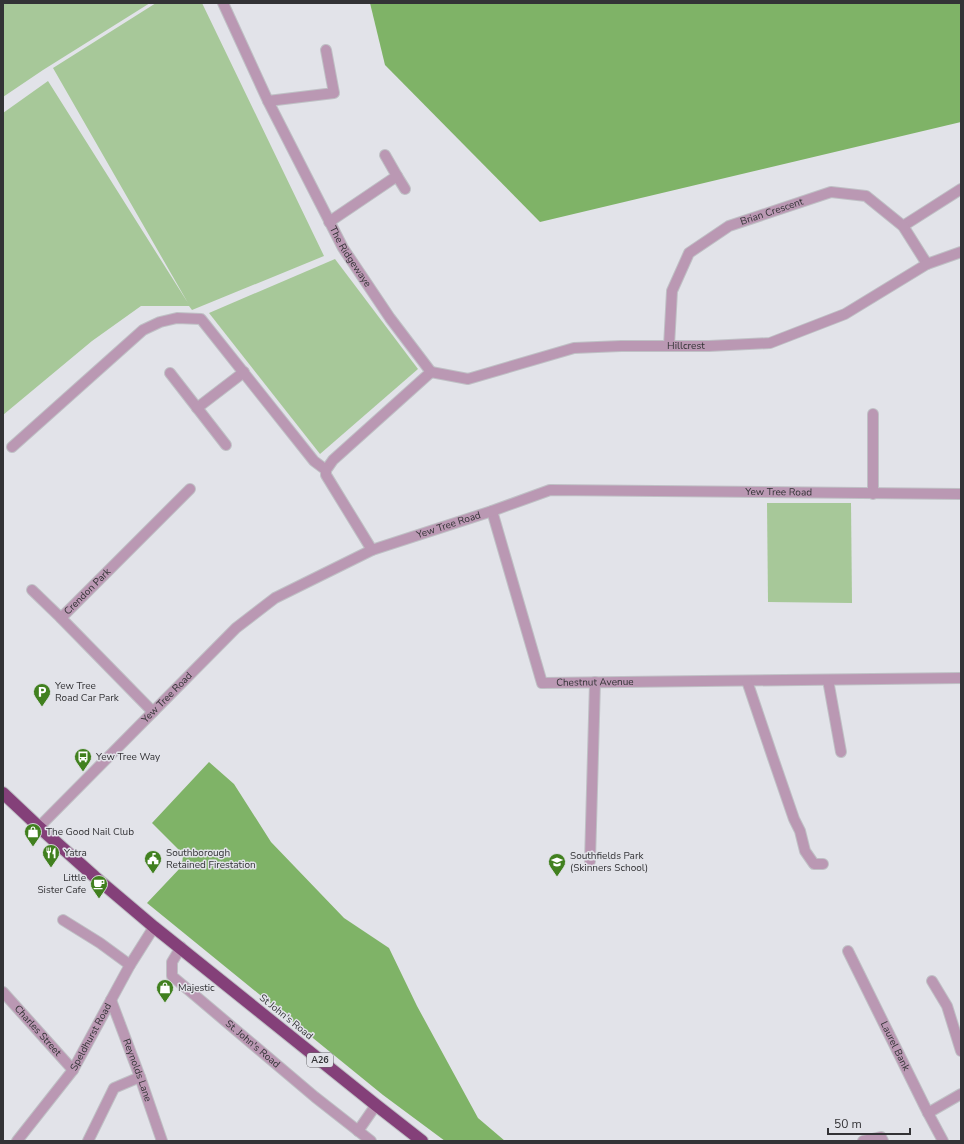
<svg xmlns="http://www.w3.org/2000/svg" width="964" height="1144" font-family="'Nunito Sans',sans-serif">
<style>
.green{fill:#a7c899}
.forest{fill:#7fb367}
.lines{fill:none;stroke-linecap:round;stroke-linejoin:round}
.minor-casing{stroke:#bfc0c5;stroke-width:12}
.highway-casing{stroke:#bfc0c5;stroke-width:14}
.minor{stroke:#ba98b3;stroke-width:10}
.highway{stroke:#844079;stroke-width:12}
.labels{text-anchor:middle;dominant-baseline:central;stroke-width:3;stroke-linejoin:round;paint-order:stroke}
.shield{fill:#e2e3e9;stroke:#68686c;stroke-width:1}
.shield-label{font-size:9px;font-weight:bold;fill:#333336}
.street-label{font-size:10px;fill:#333336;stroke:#e2e3e9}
.poi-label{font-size:10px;fill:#333336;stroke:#e2e3e9;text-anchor:start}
</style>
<rect width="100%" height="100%" fill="#e2e3e9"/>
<g class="green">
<path d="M3,3H150L43,70L3,97Z"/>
<path d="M156,3H202L324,256L192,310L189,306H141L92,341L3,415V113L48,81L188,303L53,68Z"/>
<path d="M335,259L418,369L320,454L209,313Z"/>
<path d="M767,503H851L852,603L768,602Z"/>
</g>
<g class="forest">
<path d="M370,3H961V122L540,222L385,65Z"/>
<path d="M209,762L234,784L271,842L344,918L389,948L417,1006L478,1118L505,1141H445L383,1095L147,903L182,866L183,854L152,823Z"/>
</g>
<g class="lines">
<defs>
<g id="minor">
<path id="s1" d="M223,3L268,101L343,248L390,318L431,372L333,460L326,470V475L372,550"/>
<path d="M268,101L334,93L326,50"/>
<path d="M397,176L405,189"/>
<path d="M329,222L397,176L385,155"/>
<path d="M903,226L961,189"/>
<path id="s2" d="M669,346L672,291L689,253L729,226L831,192L866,196L903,226L927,264"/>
<path id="s3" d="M431,372L468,379L574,348L621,346H709L770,343L845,314L927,264L961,252"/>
<path d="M170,373L226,445"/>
<path d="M197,408L244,372"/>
<path d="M873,414V494"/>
<path d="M12,447L143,330L160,322L177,318L201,319L314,461L326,470"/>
<path id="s4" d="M492,511L542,683L961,678"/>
<path d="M32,590L61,618"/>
<path d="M828,680L841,752"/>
<path d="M747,681L773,758L794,819L800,831L805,851L814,864H823"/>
<path id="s5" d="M153,712L61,618L190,489"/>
<path id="s6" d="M39,827L236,628L275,598L372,550L492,511L550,490L961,494"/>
<path d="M590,861L595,682"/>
<path d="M63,920L100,943L130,965"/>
<path id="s7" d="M181,947L172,962V976L315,1097L371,1141"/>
<path id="s8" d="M848,951L928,1113L943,1141"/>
<path d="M932,981L947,1006L961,1051"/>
<path id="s9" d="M3,992L73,1070"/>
<path id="s10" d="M111,1000L140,1077L162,1141"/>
<path d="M928,1113L961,1094"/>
<path d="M358,1131L376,1105"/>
<path id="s11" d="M17,1141L73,1070L130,965L154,927"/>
<path d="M88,1141L114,1088L140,1077"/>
<path d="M863,1141L881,1137L883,1141"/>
</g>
<path id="highway" d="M3,793L39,827L95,877L154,927L376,1105L422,1141"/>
</defs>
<use href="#minor" class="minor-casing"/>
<use href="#highway" class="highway-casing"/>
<use href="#minor" class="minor"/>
<use href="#highway" class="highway"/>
</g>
<defs>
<symbol id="parking-pin" viewBox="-11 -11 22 30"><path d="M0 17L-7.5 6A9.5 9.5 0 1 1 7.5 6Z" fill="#41801f" stroke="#e2e3e9"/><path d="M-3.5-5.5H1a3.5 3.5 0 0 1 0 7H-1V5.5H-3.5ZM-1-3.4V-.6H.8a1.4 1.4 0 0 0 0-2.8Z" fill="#fff"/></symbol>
<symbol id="bus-pin" viewBox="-11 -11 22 30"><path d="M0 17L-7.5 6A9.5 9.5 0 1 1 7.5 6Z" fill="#41801f" stroke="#e2e3e9"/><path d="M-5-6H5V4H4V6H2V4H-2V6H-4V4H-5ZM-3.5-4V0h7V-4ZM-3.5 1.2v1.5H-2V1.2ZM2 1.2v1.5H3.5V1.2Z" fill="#fff"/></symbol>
<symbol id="shop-pin" viewBox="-11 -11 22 30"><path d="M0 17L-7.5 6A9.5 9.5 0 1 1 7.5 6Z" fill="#41801f" stroke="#e2e3e9"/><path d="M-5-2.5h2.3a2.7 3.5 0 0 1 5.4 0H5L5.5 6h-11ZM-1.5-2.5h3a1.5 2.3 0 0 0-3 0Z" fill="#fff"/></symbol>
<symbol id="restaurant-pin" viewBox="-11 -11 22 30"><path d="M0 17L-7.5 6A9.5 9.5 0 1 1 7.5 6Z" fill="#41801f" stroke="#e2e3e9"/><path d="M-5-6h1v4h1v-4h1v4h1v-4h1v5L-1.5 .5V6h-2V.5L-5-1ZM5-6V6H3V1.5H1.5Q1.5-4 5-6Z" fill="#fff"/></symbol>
<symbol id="civic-pin" viewBox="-11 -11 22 30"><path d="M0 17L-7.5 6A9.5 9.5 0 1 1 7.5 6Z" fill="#41801f" stroke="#e2e3e9"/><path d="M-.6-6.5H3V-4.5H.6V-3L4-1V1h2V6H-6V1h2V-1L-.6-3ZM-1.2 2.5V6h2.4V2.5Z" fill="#fff"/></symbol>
<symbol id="school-pin" viewBox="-11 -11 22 30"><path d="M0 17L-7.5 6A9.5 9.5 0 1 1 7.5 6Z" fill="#41801f" stroke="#e2e3e9"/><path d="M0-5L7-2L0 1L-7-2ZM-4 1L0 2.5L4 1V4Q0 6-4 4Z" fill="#fff"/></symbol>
<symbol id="cafe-pin" viewBox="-11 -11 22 30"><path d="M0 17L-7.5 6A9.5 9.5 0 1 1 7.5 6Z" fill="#41801f" stroke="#e2e3e9"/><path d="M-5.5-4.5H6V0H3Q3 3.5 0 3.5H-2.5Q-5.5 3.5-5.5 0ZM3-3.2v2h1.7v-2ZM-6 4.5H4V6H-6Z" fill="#fff"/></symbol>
</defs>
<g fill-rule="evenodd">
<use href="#parking-pin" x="32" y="682" width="20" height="27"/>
<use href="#bus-pin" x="73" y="747" width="20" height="27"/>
<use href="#shop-pin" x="23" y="822" width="20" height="27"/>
<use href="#restaurant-pin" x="41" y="843" width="20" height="27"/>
<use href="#civic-pin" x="143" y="849" width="20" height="27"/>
<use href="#school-pin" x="547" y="852" width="20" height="27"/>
<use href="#cafe-pin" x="89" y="874" width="20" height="27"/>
<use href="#shop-pin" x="155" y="978" width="20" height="27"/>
</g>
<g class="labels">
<rect class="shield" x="307" y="1053" width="26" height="14" rx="3"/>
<g class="shield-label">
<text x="320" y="1060">A26</text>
</g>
<g class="street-label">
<text stroke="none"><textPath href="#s2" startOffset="190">Brian Crescent</textPath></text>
<text stroke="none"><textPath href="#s1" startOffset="284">The Ridgewaye</textPath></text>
<text stroke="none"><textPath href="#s3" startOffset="260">Hillcrest</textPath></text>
<text stroke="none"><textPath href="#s6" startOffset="854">Yew Tree Road</textPath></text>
<text stroke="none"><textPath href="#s6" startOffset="518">Yew Tree Road</textPath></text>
<text stroke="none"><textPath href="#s5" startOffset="169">Crendon Park</textPath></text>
<text stroke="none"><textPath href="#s4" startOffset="232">Chestnut Avenue</textPath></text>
<text stroke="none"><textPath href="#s6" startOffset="182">Yew Tree Road</textPath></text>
<text transform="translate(286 1017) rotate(39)">St John's Road</text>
<text stroke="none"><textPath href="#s9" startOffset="52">Charles Street</textPath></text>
<text stroke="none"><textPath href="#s11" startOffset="128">Speldhurst Road</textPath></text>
<text stroke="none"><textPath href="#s7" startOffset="137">St. John's Road</textPath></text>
<text stroke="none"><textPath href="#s8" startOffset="106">Laurel Bank</textPath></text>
<text stroke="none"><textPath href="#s10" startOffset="75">Reynolds Lane</textPath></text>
</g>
<g class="poi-label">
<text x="55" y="686">Yew Tree<tspan x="55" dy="12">Road Car Park</tspan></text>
<text x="96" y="757">Yew Tree Way</text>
<text x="46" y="832">The Good Nail Club</text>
<text x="64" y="853">Yatra</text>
<text x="166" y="853">Southborough<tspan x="166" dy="12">Retained Firestation</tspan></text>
<text x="570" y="856">Southfields Park<tspan x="570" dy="12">(Skinners School)</tspan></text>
<text x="86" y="878" text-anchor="end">Little<tspan x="86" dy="12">Sister Cafe</tspan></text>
<text x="178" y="988">Majestic</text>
</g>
</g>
<rect width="964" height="1144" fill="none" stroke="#333336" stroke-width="8"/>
<path d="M828 1128v6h82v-6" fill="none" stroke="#333336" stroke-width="2"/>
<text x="834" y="1128" font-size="12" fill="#333336" stroke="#e2e3e9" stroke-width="3" paint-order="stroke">50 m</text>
</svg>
